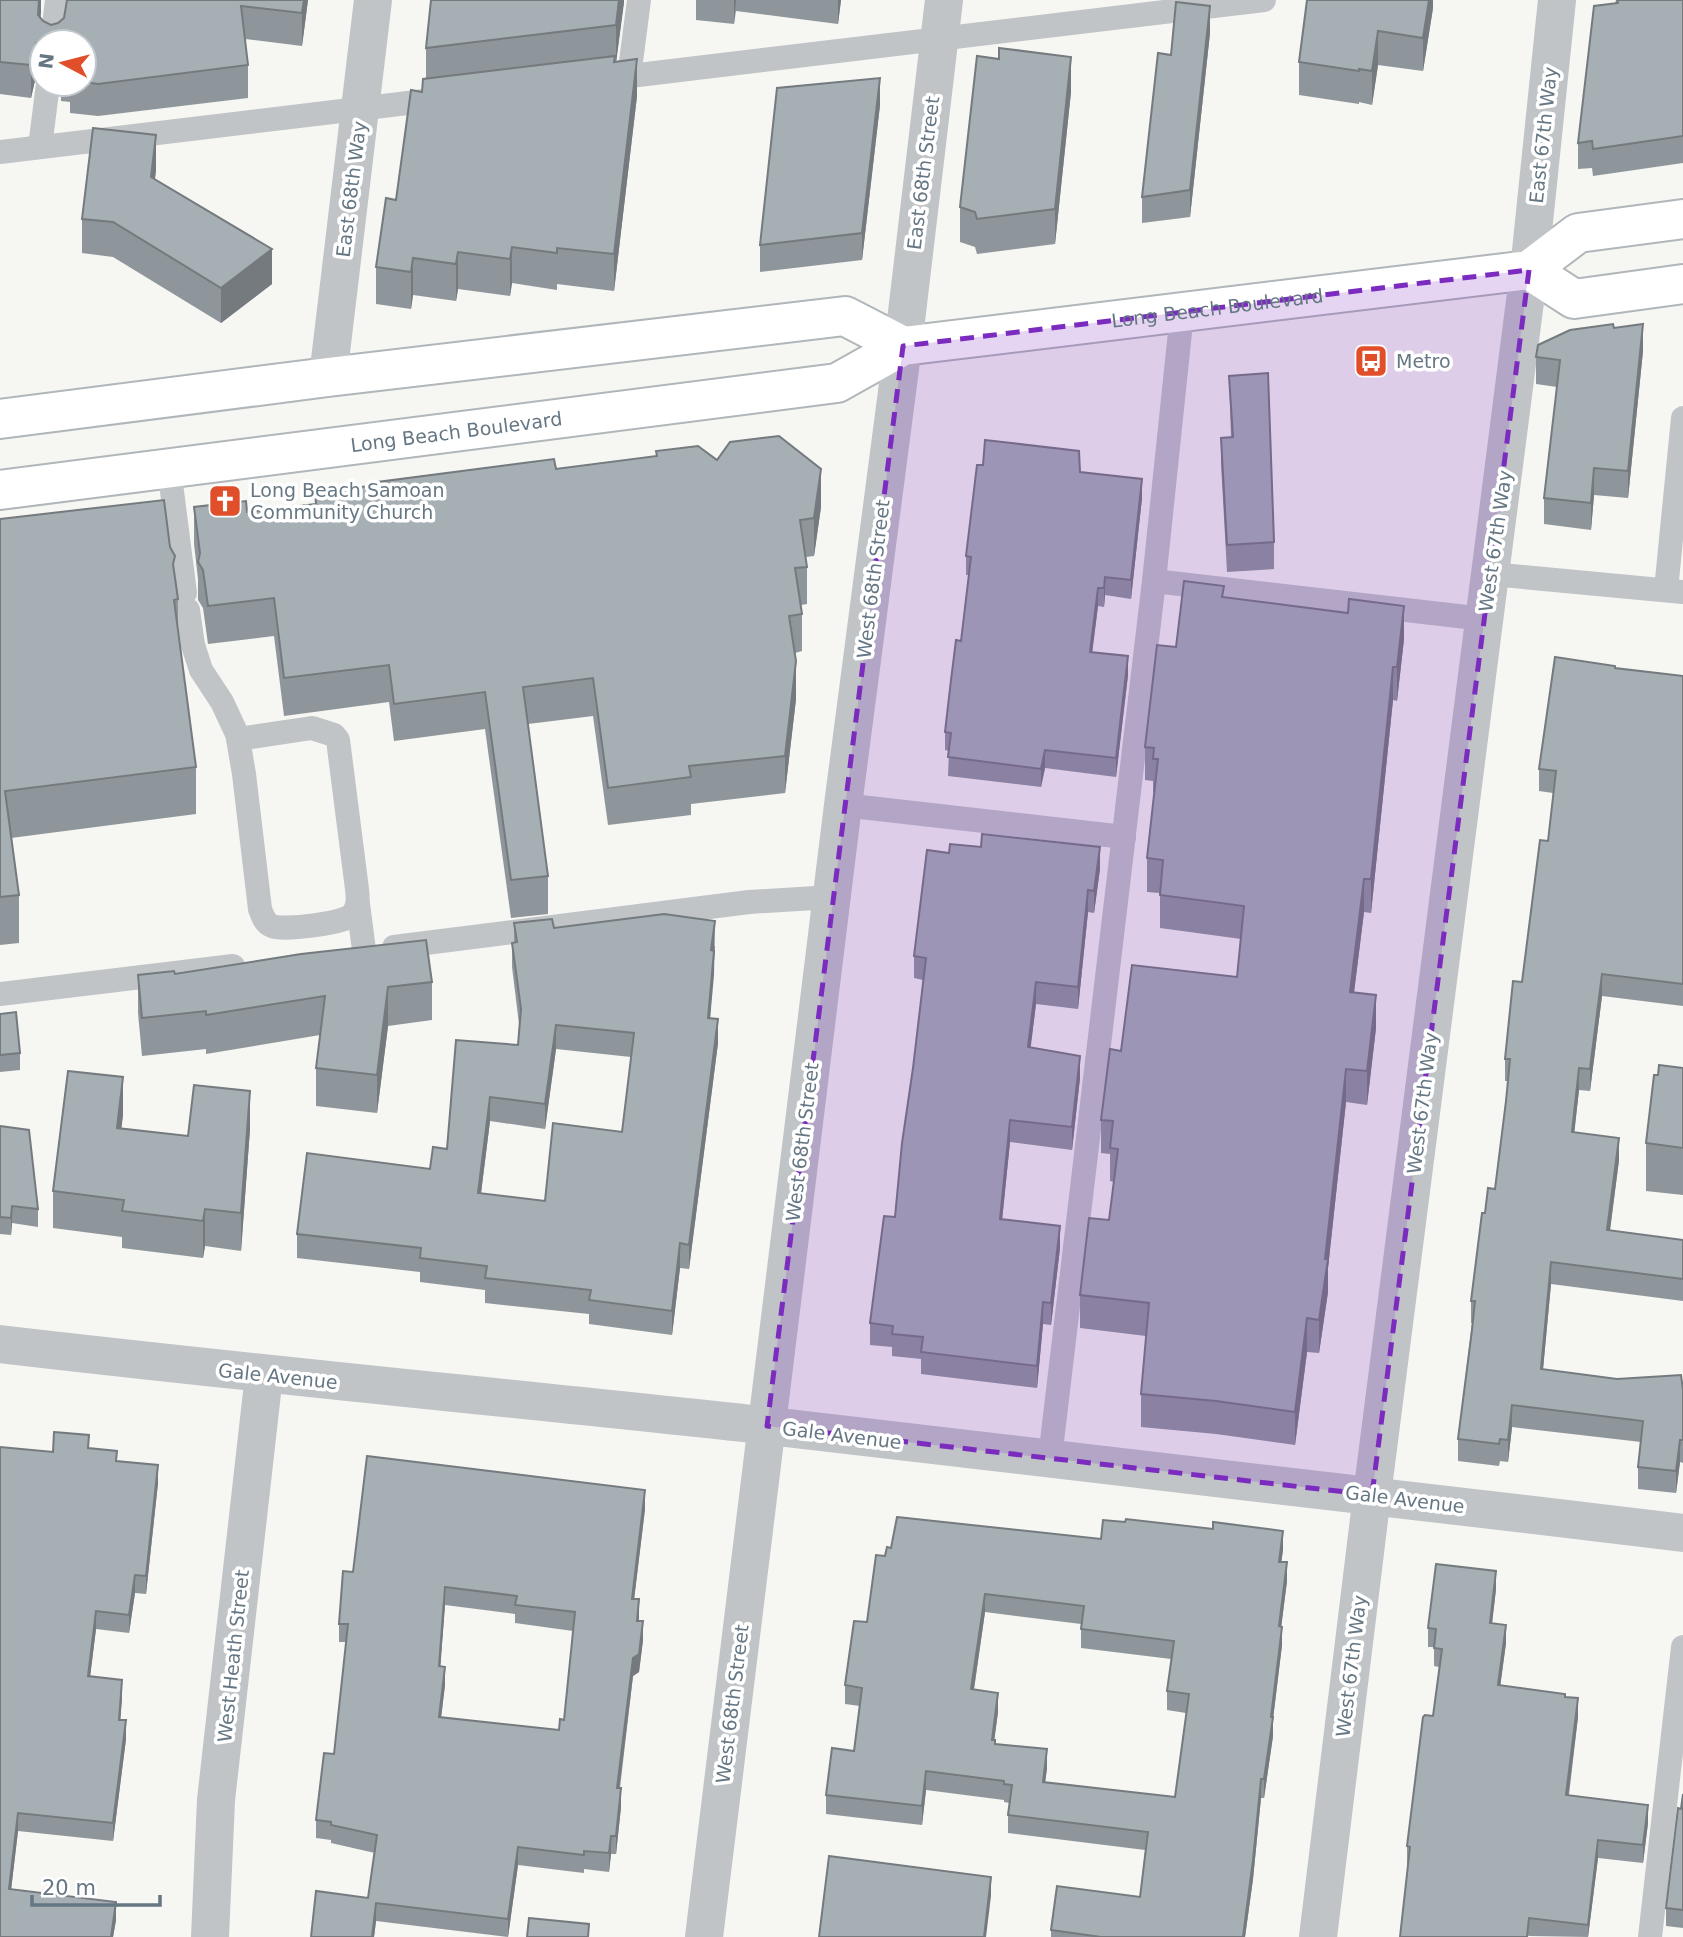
<svg xmlns="http://www.w3.org/2000/svg" width="1683" height="1937" font-family="'DejaVu Sans',sans-serif">
<style>
.lines{fill:none;stroke-linecap:round;stroke-linejoin:round}
.primary-casing{stroke:#b1b6ba;stroke-width:42}
.lane{stroke:#c0c4c7;stroke-width:24}
.street{stroke:#c0c4c7;stroke-width:38}
.primary{stroke:#fff;stroke-width:38}
.wall{fill:#8f969b;fill-rule:evenodd}
.shaded-wall{fill:#747a7e}
.building{fill:#a6afb4;stroke:#747a7e;stroke-width:2;fill-rule:evenodd}
.marked{fill:#7b2cbf;fill-opacity:0.2;stroke:#7b2cbf;stroke-width:5;stroke-dasharray:14 9;stroke-linejoin:round}
.labels{text-anchor:middle;dominant-baseline:central;stroke-width:7;stroke-linejoin:round;paint-order:stroke}
.street-label{font-size:19px;fill:#667784;stroke:#fff}
.poi-label{font-size:19px;fill:#667784;stroke:#fff;text-anchor:start}
</style>
<rect width="100%" height="100%" fill="#f6f6f3"/>
<g class="lines">
<defs>
<g id="primary">
<path d="M1529,270L1574,299L1683,284"/>
<path d="M0,419L328,377L845,316L903,346"/>
<path id="s1" d="M0,490L837,383L903,346L1529,270L1578,233L1683,219"/>
</g>
</defs>
<use href="#primary" class="primary-casing"/>
<g class="lane">
<path d="M52,42L57,0"/>
<path d="M629,77L639,0"/>
<path d="M605,79L1264,0"/>
<path d="M40,147L48,84"/>
<path d="M0,152L441,99"/>
<path d="M169,468L185,593"/>
<path d="M1491,574L1683,592"/>
<path d="M1154,581L1484,619"/>
<path d="M1666,590L1683,418"/>
<path d="M188,610L193,645L201,670L222,702L237,734L238,739L244,774L260,909C263,917 265,923 272,926C283,931 345,923 352,915C359,907 358,898 357,889L338,740L334,735L312,728L238,739"/>
<path d="M843,805L1124,837"/>
<path d="M358,904L364,950"/>
<path d="M394,947L749,902L832,897"/>
<path d="M0,994L233,966"/>
<path d="M1050,1458L1154,581L1182,313"/>
<path d="M1650,1937L1683,1647"/>
</g>
<g class="street">
<path d="M328,377L373,0"/>
<path d="M0,1344C256,1374 513,1398 770,1426C1075,1460 1379,1496 1683,1533"/>
<path d="M210,1937L216,1800L264,1375"/>
<path d="M704,1937L843,805L903,346L944,0"/>
<path d="M1318,1937L1372,1495L1529,270L1557,0"/>
</g>
<use href="#primary" class="primary"/>
</g>
<g class="wall">
<path d="M0,0H41L40,18L43,21L51,25L58,23L64,18L67,0H308L302,46L245,39L248,65V98L98,116L70,113V102L61,101V84H84V42H42V71L36,76L31,98L0,94Z"/>
<path d="M624,0L616,62L637,96L614,291L557,284V290L512,283L510,296L458,289L456,301L413,295L411,309L376,304V267L396,200L422,92L426,79V48Z"/>
<path d="M696,0H841L838,24L736,11L734,24L696,20Z"/>
<path d="M1433,0V8L1423,71L1378,65L1372,105L1359,102V104L1299,95V62Z"/>
<path d="M1616,0H1683V163L1593,176L1592,168L1578,169V143Z"/>
<path d="M1210,33L1190,217L1142,223V197Z"/>
<path d="M1071,92L1055,244L977,254L975,247L960,242V207Z"/>
<path d="M880,105L862,260L760,272V245Z"/>
<path d="M156,170L155,179L272,284L221,323L113,257L82,253V219Z"/>
<path d="M1614,328L1643,351L1628,498L1594,495L1591,530L1544,524V498L1557,387L1536,384V357Z"/>
<path d="M1229,376L1274,542V569L1227,572L1221,464V438L1231,437Z"/>
<path d="M656,451L717,460L821,507L814,556L806,557L807,567V604L801,605L802,614V651L795,653L796,699L785,793L691,804V815L608,825L593,716L528,724L548,876V914L511,918L485,729L394,741L389,702L284,716L274,636L208,644L203,608L198,600V579L194,544V507L247,512L315,504V492L556,469L656,456Z"/>
<path d="M1080,472L1142,498L1131,599L1105,595L1104,607L1098,606L1092,652L1128,675L1116,777L1045,768L1041,787L948,776L949,751L945,750V732L961,641L969,575H966V556Z"/>
<path d="M0,519L170,547L178,599V630L196,767V814L11,838L19,895V943L0,945Z"/>
<path d="M1224,598L1404,639L1397,701L1393,700L1371,913L1364,912L1354,992L1376,1028L1367,1105L1346,1102L1328,1268V1292L1319,1353L1307,1352L1295,1445L1216,1434L1141,1427V1394L1146,1336L1080,1328V1295L1109,1220L1114,1182L1110,1181V1154L1101,1153V1120L1121,1051L1237,977L1241,939L1160,928V893L1147,892V858L1154,792H1153V781L1145,780V747Z"/>
<path d="M1615,668L1683,676V1006L1602,996L1590,1091L1579,1090L1574,1132L1619,1160L1610,1231L1683,1240V1301L1551,1284L1543,1369L1683,1390V1463L1680,1462L1676,1493L1638,1489V1467L1641,1442L1512,1427L1508,1462L1500,1461L1499,1466L1458,1461V1439L1472,1323H1471V1301L1485,1213L1495,1189L1508,1081H1505V1059L1522,982L1548,841L1553,793L1539,791V769Z"/>
<path d="M1100,869L1094,913L1088,912L1078,1009L1036,1004L1030,1048L1080,1078L1072,1150L1010,1142L1002,1219L1060,1248L1051,1325L1043,1324L1037,1388L921,1374V1359L892,1356V1347L870,1345V1323L895,1217L913,1068L923,980L914,978V956Z"/>
<path d="M514,923L715,946L710,1018L718,1043L689,1269L680,1268L672,1335L589,1324V1314L485,1303V1290L420,1282V1272L297,1258V1234L430,1169L447,1149L518,1045L519,1024L512,967V943H514ZM556,1049L631,1057L622,1132L545,1201L481,1193L490,1121L545,1129Z"/>
<path d="M175,974L432,982V1020L388,1026L377,1113L316,1106V1068L320,1035L206,1054V1049L142,1056L138,1013V975Z"/>
<path d="M0,1014L20,1053V1070L0,1072Z"/>
<path d="M1683,1068V1195L1646,1191V1143L1658,1075Z"/>
<path d="M123,1115L121,1128L188,1136L250,1129L241,1251L205,1246L203,1258L122,1248V1237L53,1228V1191Z"/>
<path d="M0,1126L38,1209V1227L12,1223L11,1235L0,1234Z"/>
<path d="M89,1448L117,1461L158,1483L146,1594L135,1593L129,1633L96,1629L90,1676L122,1698L120,1720L126,1739L113,1841L18,1831L11,1890L116,1920L113,1937H0L53,1452Z"/>
<path d="M645,1509L634,1599L643,1640L639,1672L633,1676L620,1788L621,1807L616,1854H611L609,1872L584,1869V1873L518,1865L508,1937L376,1921L374,1937H311L368,1898L375,1853L331,1843V1840L316,1838V1820L334,1754L346,1642H339V1624L353,1572ZM445,1605L515,1614V1623L573,1631L564,1720L559,1730L441,1717L445,1685L440,1667Z"/>
<path d="M1101,1539L1283,1550L1281,1562L1287,1581L1281,1626L1282,1645L1273,1719V1736L1264,1798H1261L1253,1879L1245,1937H1051V1930L1140,1897L1145,1850L1008,1833V1815L1010,1803L1004,1802V1800L926,1790L922,1825L826,1814V1795L854,1751L860,1706L845,1704V1685L867,1622L885,1556L891,1548ZM985,1612L1081,1624V1648L1171,1659L1167,1691V1710L1186,1713L1175,1797L1045,1782L1047,1768L995,1744L994,1740L998,1712L974,1690Z"/>
<path d="M1496,1589L1492,1623L1506,1643L1500,1686L1565,1697L1578,1717L1569,1795L1648,1823L1643,1863L1598,1858L1588,1937L1529,1936L1407,1864V1846L1433,1716L1439,1667L1434,1666V1647H1428V1628Z"/>
<path d="M1683,1794V1928L1666,1926V1908Z"/>
</g>
<g class="shaded-wall">
<path d="M39,0H41V12L39,41L42,38V71L36,76L31,98V65Z"/>
<path d="M304,0H308L302,46V13Z"/>
<path d="M619,0H624V3L616,63V25Z"/>
<path d="M734,0H736L734,24Z"/>
<path d="M838,0H841L838,24Z"/>
<path d="M1429,0H1433V8L1423,71V38Z"/>
<path d="M1210,6V33L1190,217V190Z"/>
<path d="M1378,31V65L1372,105V71Z"/>
<path d="M1071,57V92L1055,244V209Z"/>
<path d="M637,59V96L614,291V254Z"/>
<path d="M880,78V105L862,260V233Z"/>
<path d="M156,135V170L151,211V177Z"/>
<path d="M512,247V283L510,296V259Z"/>
<path d="M272,249V284L221,323V288Z"/>
<path d="M458,252V289L456,301V264Z"/>
<path d="M413,258V295L411,309V272Z"/>
<path d="M1643,324V351L1628,498V471Z"/>
<path d="M1594,468V495L1591,530V503Z"/>
<path d="M821,469V507L814,556V518Z"/>
<path d="M1142,479V498L1131,599V580Z"/>
<path d="M1105,577V595L1104,607V588Z"/>
<path d="M1098,588V606L1090,670V652Z"/>
<path d="M1404,606V639L1397,701V667Z"/>
<path d="M1128,656V675L1116,777V758Z"/>
<path d="M796,661V699L785,793V756Z"/>
<path d="M1393,667V700L1371,913V879Z"/>
<path d="M1045,750V768L1041,787V769Z"/>
<path d="M1100,847V869L1094,913V891Z"/>
<path d="M1364,879V912L1350,1025V992Z"/>
<path d="M1088,890V912L1078,1009V987Z"/>
<path d="M715,921L714,975L708,1042V1018L711,950Z"/>
<path d="M1602,974V996L1590,1091V1069Z"/>
<path d="M1036,982V1004L1028,1070V1047Z"/>
<path d="M388,987V1026L377,1113V1075Z"/>
<path d="M1376,995V1028L1367,1105V1071Z"/>
<path d="M718,1019V1043L689,1269V1245Z"/>
<path d="M556,1025V1049L545,1129V1104Z"/>
<path d="M1080,1056V1078L1072,1150V1127Z"/>
<path d="M1579,1068V1090L1572,1154V1132Z"/>
<path d="M1346,1069V1102L1328,1268V1292L1319,1353V1320Z"/>
<path d="M123,1077V1115L117,1165V1128Z"/>
<path d="M250,1091V1129L241,1251V1213Z"/>
<path d="M490,1097V1121L478,1217V1193Z"/>
<path d="M1010,1120V1142L1000,1241V1219Z"/>
<path d="M1619,1138V1160L1607,1252V1230Z"/>
<path d="M12,1206V1223L11,1235V1218Z"/>
<path d="M205,1209V1246L203,1258V1221Z"/>
<path d="M1060,1226V1248L1051,1325V1303Z"/>
<path d="M680,1243V1268L672,1335V1311Z"/>
<path d="M1551,1262V1284L1541,1391V1369Z"/>
<path d="M1043,1302V1324L1037,1388V1366Z"/>
<path d="M1307,1318V1352L1295,1445V1412Z"/>
<path d="M1512,1405V1427L1508,1462V1440Z"/>
<path d="M1680,1440V1462L1676,1493V1471Z"/>
<path d="M158,1465V1483L146,1594V1576Z"/>
<path d="M645,1490V1509L632,1617V1599Z"/>
<path d="M1283,1531V1550L1279,1580V1562Z"/>
<path d="M1287,1562V1581L1279,1645V1626Z"/>
<path d="M1496,1571V1589L1490,1641V1623Z"/>
<path d="M135,1575V1593L129,1633V1615Z"/>
<path d="M445,1587V1605L439,1685V1666Z"/>
<path d="M985,1594V1612L971,1708V1689Z"/>
<path d="M639,1599V1618L637,1639V1621Z"/>
<path d="M96,1611V1629L88,1694V1676Z"/>
<path d="M643,1621V1640L639,1672L633,1676L617,1806V1788L633,1658Z"/>
<path d="M1506,1625V1643L1498,1703V1685Z"/>
<path d="M1282,1627V1645L1273,1719V1736L1264,1798V1779Z"/>
<path d="M445,1667V1685L439,1735V1717Z"/>
<path d="M122,1680V1698L119,1738V1720Z"/>
<path d="M998,1693V1712L992,1758V1740Z"/>
<path d="M1578,1698V1717L1566,1813V1795Z"/>
<path d="M126,1720V1739L113,1841V1823Z"/>
<path d="M1047,1749V1768L1043,1800V1782Z"/>
<path d="M926,1771V1790L922,1825V1806Z"/>
<path d="M1261,1779V1798L1253,1879L1245,1937H1243Z"/>
<path d="M621,1788V1807L616,1854V1836Z"/>
<path d="M1648,1805V1823L1643,1863V1845Z"/>
<path d="M18,1813V1831L9,1907V1889Z"/>
<path d="M611,1836V1854L609,1872V1853Z"/>
<path d="M1598,1840V1858L1588,1937V1925Z"/>
<path d="M518,1847V1865L508,1937V1919Z"/>
<path d="M991,1877V1896L986,1937H984Z"/>
<path d="M116,1902V1920L113,1937H111Z"/>
<path d="M376,1903V1921L374,1937H372Z"/>
</g>
<g class="building">
<path d="M0,0H39L38,15L43,21L51,25L58,23L64,18L67,0H304L302,13L241,6L248,65L98,84L84,82V42H58L56,40L49,37L42,38L36,43L31,65L0,62Z"/>
<path d="M431,0H619L616,25L426,48Z"/>
<path d="M1307,0H1429L1423,38L1378,31L1372,71L1359,69V71L1299,62Z"/>
<path d="M1617,0H1683V136L1593,149L1592,141L1578,143L1594,6L1618,3Z"/>
<path d="M1176,2L1210,6L1190,190L1142,197L1158,53L1171,55Z"/>
<path d="M999,48L1071,57L1055,209L977,219L975,212L960,207L977,56L999,59Z"/>
<path d="M615,56L614,62L637,59L614,254L557,248V253L512,247L510,259L458,252L456,264L413,258L411,272L376,267L386,198L396,200L411,90L422,92L423,79Z"/>
<path d="M880,78L862,233L760,245L777,88Z"/>
<path d="M93,128L156,135L151,177L272,249L221,288L113,222L82,219Z"/>
<path d="M1613,324L1614,328L1643,324L1628,471L1594,468L1591,503L1544,498L1560,360L1536,357L1538,345L1570,330Z"/>
<path d="M1268,373L1274,542L1227,545L1221,438L1233,437L1229,376Z"/>
<path d="M779,436L821,469L814,518L800,520L807,567L795,568L802,614L789,616L796,661L785,756L689,766L691,777L608,788L593,678L523,687L548,876L511,880L485,692L394,704L389,665L284,678L274,598L208,606L203,570L198,562L200,553L194,507L246,501L247,512L316,504L315,492L370,486V483L554,459L556,469L657,456L656,451L698,446L717,460L730,442Z"/>
<path d="M985,440L1079,451L1080,472L1142,479L1131,580L1105,577L1104,588H1098L1090,652L1128,656L1116,758L1045,750L1041,769L948,757L951,733L945,732L951,680L956,640L961,641L971,557L966,556L977,465H983Z"/>
<path d="M164,500L170,547L175,556L173,564L178,599L174,600L196,767L5,791L19,895L0,897V519Z"/>
<path d="M1184,581L1224,586L1222,597L1348,613L1349,599L1404,606L1397,667H1393L1371,879H1364L1350,992L1376,995L1367,1071L1346,1069L1325,1259H1328L1319,1320L1307,1318L1295,1412L1216,1401L1141,1394L1149,1303L1080,1295L1089,1218L1109,1220L1118,1149L1110,1148L1113,1121L1101,1120L1110,1049L1121,1051L1132,965L1237,977L1244,906L1160,895L1163,860L1147,858L1158,759H1153L1154,748L1145,747L1157,645L1176,647Z"/>
<path d="M1555,657L1615,666V668L1683,676V984L1602,974L1590,1069L1579,1068L1572,1132L1619,1138L1607,1230L1683,1240V1279L1551,1262L1541,1369L1617,1379L1681,1375L1683,1390V1440H1680L1676,1471L1638,1467L1643,1421L1512,1405L1508,1440L1500,1439L1499,1444L1458,1439L1472,1330L1475,1301H1471L1482,1213H1485L1488,1188L1495,1189L1506,1101L1510,1059H1505L1513,981L1522,982L1540,840L1548,841L1556,771L1539,769Z"/>
<path d="M982,834L1100,847L1094,891L1088,890L1078,987L1036,982L1028,1047L1080,1056L1072,1127L1010,1120L1000,1219L1060,1226L1051,1303L1043,1302L1037,1366L921,1352L923,1337L892,1334L893,1326L870,1323L884,1216L895,1217L902,1143L913,1068L926,958L914,956L927,850L949,853L950,844L981,847Z"/>
<path d="M664,914L715,921L711,950L714,951L708,1018L718,1019L689,1245L680,1243L672,1311L589,1300L591,1290L485,1278L487,1266L420,1258L421,1248L297,1234L307,1153L430,1169L433,1147L447,1149L456,1040L518,1045L521,1009L512,943L517,942L514,923L552,919L554,928ZM556,1025L634,1033L622,1132L553,1123L545,1201L478,1193L490,1097L545,1104Z"/>
<path d="M426,940L432,982L388,987L377,1075L316,1068L325,996L206,1015V1011L142,1018L138,975L174,971L175,974L301,954Z"/>
<path d="M16,1012L20,1053L0,1055V1014Z"/>
<path d="M1659,1065L1683,1068V1148L1646,1143L1654,1075H1658Z"/>
<path d="M68,1071L123,1077L117,1128L188,1136L194,1085L250,1091L241,1213L205,1209L203,1221L122,1211L124,1200L53,1191Z"/>
<path d="M0,1126L29,1130L38,1209L12,1206L11,1218L0,1217Z"/>
<path d="M54,1432L89,1435L88,1448L117,1451L116,1461L158,1465L146,1576L135,1575L129,1615L96,1611L88,1676L122,1680L119,1720H126L113,1823L18,1813L9,1889L116,1902L111,1937H0V1447L53,1452Z"/>
<path d="M367,1456L645,1490L632,1599H639L637,1621H643L639,1654L633,1658L617,1788H621L616,1836H611L609,1853L584,1851V1855L518,1847L508,1919L376,1903L372,1937H311L316,1891L368,1898L377,1835L331,1825V1822L316,1820L324,1753L334,1754L348,1624H339L343,1571L353,1572ZM445,1587L517,1596L515,1605L575,1612L564,1720L560,1719L559,1730L439,1717L445,1667L439,1666Z"/>
<path d="M897,1517L1101,1539L1103,1520L1125,1522L1126,1519L1213,1529V1522L1283,1531L1279,1562H1287L1279,1626L1282,1627L1271,1717H1273L1264,1779H1261L1253,1860L1243,1937H1101L1051,1930L1057,1886L1140,1897L1148,1832L1008,1815L1012,1785L1004,1784V1781L926,1771L922,1806L826,1795L832,1748L854,1751L862,1688L845,1685L854,1621L867,1622L876,1555L885,1556L887,1547L891,1548ZM985,1594L1084,1606L1081,1629L1174,1641L1167,1691L1189,1694L1175,1797L1043,1782L1047,1749L995,1744V1740H992L998,1693L971,1689Z"/>
<path d="M1436,1564L1496,1571L1490,1623L1506,1625L1498,1685L1565,1694V1697L1578,1698L1566,1795L1648,1805L1643,1845L1598,1840L1588,1925L1529,1918L1527,1937H1400L1410,1847L1407,1846L1423,1717L1425,1715L1433,1716L1442,1649L1434,1648L1436,1629L1428,1628Z"/>
<path d="M1683,1794V1910L1666,1908L1678,1808L1681,1809Z"/>
<path d="M829,1856L991,1877L984,1937H819Z"/>
<path d="M529,1918L589,1924L588,1937H527Z"/>
</g>
<path class="marked" d="M1529,270L1372,1495L767,1426L903,346Z"/>
<defs>
<symbol id="bus-square" viewBox="-11 -11 22 22"><rect x="-9" y="-9" width="18" height="18" rx="4" fill="#e04f29" stroke="#fff"/><path d="M-5-6H5V4H4V6H2V4H-2V6H-4V4H-5ZM-3.5-4V0h7V-4ZM-3.5 1.2v1.5H-2V1.2ZM2 1.2v1.5H3.5V1.2Z" fill="#fff"/></symbol>
<symbol id="church-square" viewBox="-11 -11 22 22"><rect x="-9" y="-9" width="18" height="18" rx="4" fill="#e04f29" stroke="#fff"/><path d="M-1.2-6h2.4v3.5h3.3v2.4h-3.3V6h-2.4V-.1h-3.3v-2.4h3.3Z" fill="#fff"/></symbol>
</defs>
<g fill-rule="evenodd">
<use href="#bus-square" x="1352" y="342" width="38" height="38"/>
<use href="#church-square" x="206" y="482" width="38" height="38"/>
</g>
<g class="labels">
<g class="street-label">
<text transform="translate(1543 135) rotate(-84)">East 67th Way</text>
<text transform="translate(923 173) rotate(-83)">East 68th Street</text>
<text transform="translate(351 189) rotate(-83)">East 68th Way</text>
<text stroke="none"><textPath href="#s1" startOffset="1236">Long Beach Boulevard</textPath></text>
<text stroke="none"><textPath href="#s1" startOffset="460">Long Beach Boulevard</textPath></text>
<text transform="translate(1495 541) rotate(-82)">West 67th Way</text>
<text transform="translate(873 579) rotate(-83)">West 68th Street</text>
<text transform="translate(1422 1103) rotate(-83)">West 67th Way</text>
<text transform="translate(802 1142) rotate(-83)">West 68th Street</text>
<text transform="translate(278 1376) rotate(6)">Gale Avenue</text>
<text transform="translate(842 1435) rotate(7)">Gale Avenue</text>
<text transform="translate(1405 1499) rotate(7)">Gale Avenue</text>
<text transform="translate(233 1656) rotate(-84)">West Heath Street</text>
<text transform="translate(1351 1666) rotate(-83)">West 67th Way</text>
<text transform="translate(732 1704) rotate(-83)">West 68th Street</text>
</g>
<g class="poi-label">
<text x="1396" y="361">Metro</text>
<text x="250" y="490">Long Beach Samoan<tspan x="250" dy="22">Community Church</tspan></text>
</g>
</g>
<g transform="translate(63 63) rotate(277)"><circle r="33" fill="#ffffff" stroke="#c2c9ce" stroke-width="2"/>
<path d="M0-5L12 26L0 18L-12 26Z" fill="#e04f29"/>
<text y="-10" font-size="19" font-weight="bold" text-anchor="middle" fill="#667784">N</text>
</g>
<path d="M32 1895v10h128v-10" fill="none" stroke="#667784" stroke-width="3.5"/>
<text x="42" y="1895" font-size="21" fill="#667784" stroke="#ffffff" stroke-width="5" paint-order="stroke">20 m</text>
</svg>
